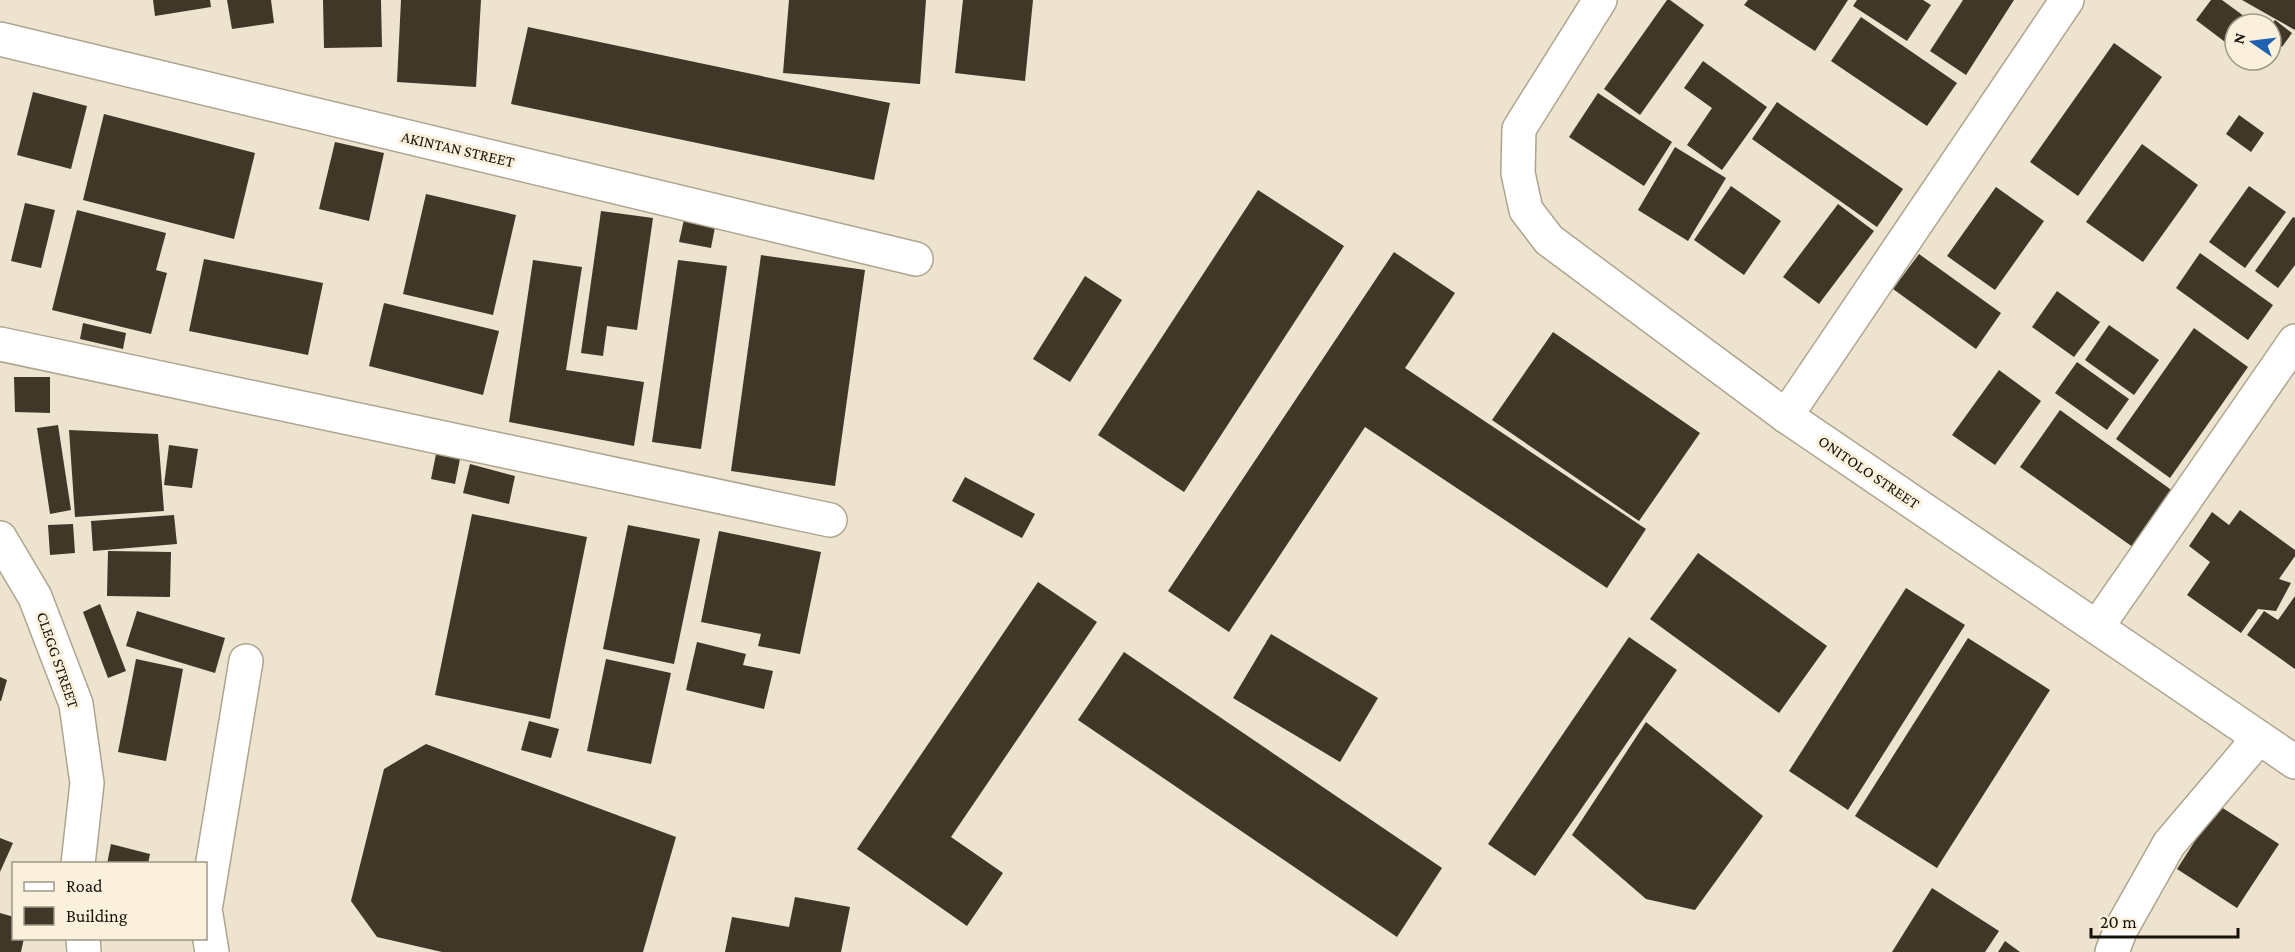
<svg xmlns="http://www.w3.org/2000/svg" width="2295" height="952" font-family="'Crimson Pro',serif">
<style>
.building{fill:#3f3727}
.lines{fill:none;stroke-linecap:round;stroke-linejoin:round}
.minor-casing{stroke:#aea591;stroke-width:36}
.minor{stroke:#fff;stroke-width:33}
.labels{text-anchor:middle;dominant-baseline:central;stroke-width:6;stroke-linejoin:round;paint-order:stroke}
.street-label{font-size:16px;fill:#16130b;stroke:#faf0db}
</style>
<rect width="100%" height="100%" fill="#ede3ce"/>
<g class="building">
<path d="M153,0H210L211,7L155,16Z"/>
<path d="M227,0H271L274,23L232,29Z"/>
<path d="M323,0H381L382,47L324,48Z"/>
<path d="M401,0H481L476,87L397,82Z"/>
<path d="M789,0H926L920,84L783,73Z"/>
<path d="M963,0H1033L1025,81L955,73Z"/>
<path d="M1667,0H1670L1704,25L1640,115L1604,89Z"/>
<path d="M1748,0H1848L1815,51L1744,5Z"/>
<path d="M1857,0H1923L1931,5L1907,41L1853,6Z"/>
<path d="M1963,0H2014L1966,75L1930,51Z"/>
<path d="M2211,0H2222L2252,22L2235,24V45L2233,48L2196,20Z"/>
<path d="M2242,0H2295V30L2272,17Z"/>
<path d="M1861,17L1957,83L1927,126L1831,61Z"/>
<path d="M2275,20L2292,33L2282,47L2271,37V25Z"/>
<path d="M528,27L890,103L874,180L511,104Z"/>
<path d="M2114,43L2162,77L2078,196L2030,162Z"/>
<path d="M1703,61L1767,107L1722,170L1687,145L1712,108L1684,88Z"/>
<path d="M33,92L87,106L71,169L17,155Z"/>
<path d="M1598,93L1672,142L1644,186L1569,137Z"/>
<path d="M1777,102L1903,189L1877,227L1752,139Z"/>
<path d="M104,114L255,153L234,239L83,200Z"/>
<path d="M2239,115L2264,133L2251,152L2226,134Z"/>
<path d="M335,142L384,153L369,221L319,209Z"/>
<path d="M2142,144L2198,185L2143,262L2086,222Z"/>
<path d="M1675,147L1726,178L1688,241L1638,210Z"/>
<path d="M1731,186L1781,221L1744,275L1694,240Z"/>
<path d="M2249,186L2286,212L2245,268L2209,242Z"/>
<path d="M1996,187L2044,221L1995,290L1947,256Z"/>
<path d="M1258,190L1344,246L1184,492L1098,435Z"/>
<path d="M426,194L516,215L493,315L403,294Z"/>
<path d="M25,203L55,210L41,268L11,261Z"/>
<path d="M1838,204L1874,231L1819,304L1783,277Z"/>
<path d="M77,210L166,233L156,270L167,273L151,334L52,310Z"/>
<path d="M601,211L653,218L637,330L607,326L603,356L581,353Z"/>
<path d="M685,215L716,222L711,248L679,242Z"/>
<path d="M2293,217L2295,218V265L2278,288L2255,271Z"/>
<path d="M1394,252L1455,293L1405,368L1646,529L1607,588L1365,427L1229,632L1168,591Z"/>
<path d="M2200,253L2273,305L2248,340L2176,288Z"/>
<path d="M1919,254L2001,313L1976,349L1893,289Z"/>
<path d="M761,255L865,270L835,486L731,471Z"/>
<path d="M204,259L323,283L308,355L189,331Z"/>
<path d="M533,260L582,267L566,370L644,382L634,446L509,422Z"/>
<path d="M678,260L727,266L701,449L652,442Z"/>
<path d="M1085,276L1122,300L1070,382L1033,359Z"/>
<path d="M2057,291L2100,322L2074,357L2032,327Z"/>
<path d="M384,303L499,331L483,395L369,366Z"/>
<path d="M83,323L126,333L123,349L80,339Z"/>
<path d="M2109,325L2159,360L2134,395L2085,360Z"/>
<path d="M2194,328L2248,367L2170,478L2116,439Z"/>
<path d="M1553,332L1700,433L1639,521L1492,420Z"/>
<path d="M2077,362L2129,399L2107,430L2055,393Z"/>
<path d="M1999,370L2041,401L1995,465L1952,435Z"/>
<path d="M14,377H50V413L15,412Z"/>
<path d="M2060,410L2177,494L2137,550L2020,467Z"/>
<path d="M58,425L71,510L50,514L37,428Z"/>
<path d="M69,430L158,434L164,511L75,517Z"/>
<path d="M169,445L198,449L192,488L164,485Z"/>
<path d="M436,454L460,459L455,484L431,479Z"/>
<path d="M470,464L515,476L509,504L463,493Z"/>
<path d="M965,477L1035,514L1022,538L952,501Z"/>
<path d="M2240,510L2295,550V556L2279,579L2291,583L2276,611L2258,609L2241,633L2187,595L2210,562L2189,546L2212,512L2229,525Z"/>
<path d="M472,514L587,537L550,719L435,695Z"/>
<path d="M174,515L177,544L93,551L91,521Z"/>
<path d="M73,524L75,553L50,555L48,525Z"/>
<path d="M628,525L700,539L674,664L603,649Z"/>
<path d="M719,531L821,552L800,654L758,646L761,634L701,622Z"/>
<path d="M108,551L171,552L170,597L107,596Z"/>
<path d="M1698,553L1827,646L1779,713L1650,619Z"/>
<path d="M1038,582L1097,622L951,837L1003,873L967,926L857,849Z"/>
<path d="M1906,588L1965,625L1848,810L1789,771Z"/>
<path d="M2295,596V669L2247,635L2264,611L2278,620Z"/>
<path d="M100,604L126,671L108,678L83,612Z"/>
<path d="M137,611L225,638L215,673L126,646Z"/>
<path d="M1271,634L1378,698L1340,762L1233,698Z"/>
<path d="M1629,637L1677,670L1535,876L1488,844Z"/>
<path d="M1968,638L2050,690L1937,868L1855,816Z"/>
<path d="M697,642L746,654L743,665L773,671L764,709L686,690Z"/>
<path d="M1124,652L1442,868L1397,937L1078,720Z"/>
<path d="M136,659L183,669L166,761L118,752Z"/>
<path d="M606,659L671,673L651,764L587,751Z"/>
<path d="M0,677L7,680L1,701H0Z"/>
<path d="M529,721L559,729L551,758L521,750Z"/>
<path d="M1646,722L1763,816L1695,910L1646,899L1572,835Z"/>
<path d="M426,744L676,837L643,952H442L377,937L351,901L384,769Z"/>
<path d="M2218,805L2279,844L2237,908L2177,869Z"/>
<path d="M0,838L13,843L0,872Z"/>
<path d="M111,844L150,854L148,864H107Z"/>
<path d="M1932,888L1999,931L1985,952H1892Z"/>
<path d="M795,897L850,907L841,952H725L732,917L789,927Z"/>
<path d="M0,913L14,917V938H24L21,952H0Z"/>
<path d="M2005,941L2020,952H1998Z"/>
</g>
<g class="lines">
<defs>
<g id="minor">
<path d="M1600,0L1519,129L1518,173L1526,210L1549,240L1786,416L2295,762"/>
<path d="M0,39L916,259"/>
<path d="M0,344L830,520"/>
<path d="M1786,416L2067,0"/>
<path d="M0,538L35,597L76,704L87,783L78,864"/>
<path d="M2097,627L2295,341"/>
<path d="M206,904L246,661"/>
<path d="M206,915L212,952"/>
<path d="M83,938L84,952"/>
<path d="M2112,952L2120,931L2169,844L2258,739"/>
</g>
</defs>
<use href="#minor" class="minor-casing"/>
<use href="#minor" class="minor"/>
</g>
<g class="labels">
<g class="street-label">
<text transform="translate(458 149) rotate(13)">AKINTAN STREET</text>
<text transform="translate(1869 472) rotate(34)">ONITOLO STREET</text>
<text transform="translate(58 660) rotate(71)">CLEGG STREET</text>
</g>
</g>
<rect x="12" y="862" width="195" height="78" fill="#faf0db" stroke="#9f9888" stroke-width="1.5"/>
<rect x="24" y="882" width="30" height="9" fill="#ffffff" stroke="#9f9888" stroke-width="1.5"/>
<text x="66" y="892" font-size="18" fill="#16130b">Road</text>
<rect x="24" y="907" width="30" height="18" fill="#3f3727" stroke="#9f9888" stroke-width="1.5"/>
<text x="66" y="922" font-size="18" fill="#16130b">Building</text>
<g transform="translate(2253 42) rotate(284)"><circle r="28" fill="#faf0db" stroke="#9f9888" stroke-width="1.5"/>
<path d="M0-4.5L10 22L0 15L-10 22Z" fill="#2161b2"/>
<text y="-9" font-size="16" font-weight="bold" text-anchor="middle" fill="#16130b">N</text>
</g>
<path d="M2091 928v9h147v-9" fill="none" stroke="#16130b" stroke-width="3"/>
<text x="2100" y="928" font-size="18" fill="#16130b" stroke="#faf0db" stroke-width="4.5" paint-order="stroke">20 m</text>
</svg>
